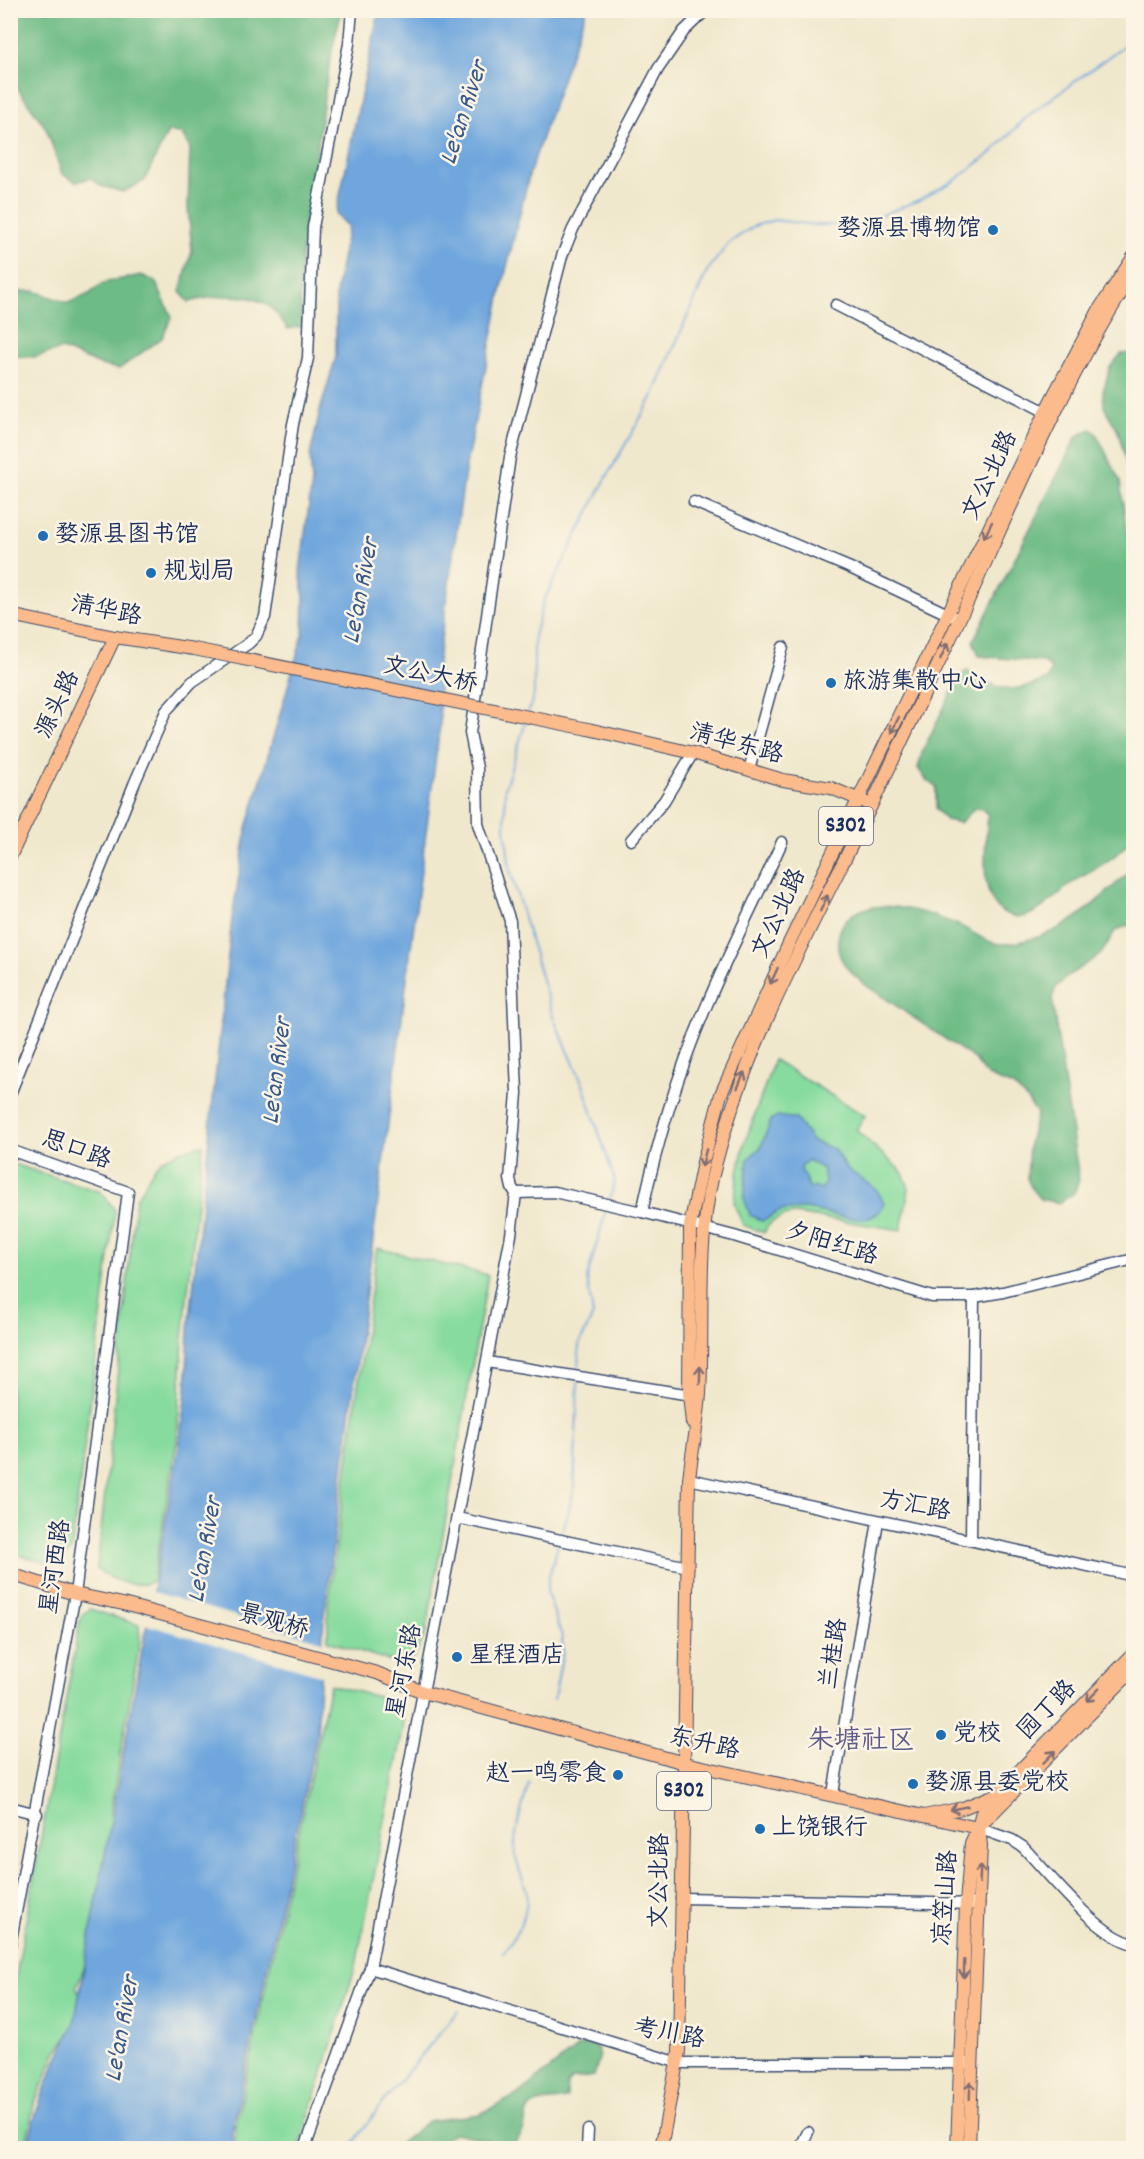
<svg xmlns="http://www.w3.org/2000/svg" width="1144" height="2159" font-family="Dekko,'LXGW WenKai TC',sans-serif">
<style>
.green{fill:#87db9e;stroke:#51857e;stroke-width:1.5}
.forest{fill:#6dbb85;stroke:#447572;stroke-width:1.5}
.water{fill:#6ea6dd;stroke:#446a9e;stroke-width:1.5;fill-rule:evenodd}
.pier{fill:#f0e8cc}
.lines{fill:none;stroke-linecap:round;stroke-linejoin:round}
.stream{stroke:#6ea6dd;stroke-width:2}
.minor-casing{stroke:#3b4b6e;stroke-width:13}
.major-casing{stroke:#3b4b6e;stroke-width:14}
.minor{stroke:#fff;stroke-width:10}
.major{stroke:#fbbb8c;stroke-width:12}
.major-bridge-casing{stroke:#3b4b6e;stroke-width:14;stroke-linecap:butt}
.major-bridge{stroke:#fbbb8c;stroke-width:12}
.oneway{stroke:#806e73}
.poi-dot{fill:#1f6fb2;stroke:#fcf5e5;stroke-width:2}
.labels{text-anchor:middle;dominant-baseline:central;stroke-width:5;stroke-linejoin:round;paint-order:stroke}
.shield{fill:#fcf5e5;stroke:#5e6a86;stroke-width:1.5}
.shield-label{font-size:22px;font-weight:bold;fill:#1b2f5e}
.poi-label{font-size:24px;fill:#1b2f5e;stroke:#fcf5e5;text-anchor:start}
.street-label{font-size:24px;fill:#1b2f5e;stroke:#fcf5e5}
.water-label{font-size:26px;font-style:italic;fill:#38598a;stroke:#fcf5e5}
.quarter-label{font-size:27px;fill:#5f5b8a;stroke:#fcf5e5}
</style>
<rect width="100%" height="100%" fill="#fcf5e5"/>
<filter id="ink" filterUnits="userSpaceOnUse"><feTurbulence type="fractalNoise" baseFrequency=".0167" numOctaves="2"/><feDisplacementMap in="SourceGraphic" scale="12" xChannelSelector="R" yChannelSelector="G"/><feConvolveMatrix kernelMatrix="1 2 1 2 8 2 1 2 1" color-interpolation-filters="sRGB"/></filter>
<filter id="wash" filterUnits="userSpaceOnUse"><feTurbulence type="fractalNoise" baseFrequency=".008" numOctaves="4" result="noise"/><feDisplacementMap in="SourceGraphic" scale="24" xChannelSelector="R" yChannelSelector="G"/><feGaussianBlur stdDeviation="1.35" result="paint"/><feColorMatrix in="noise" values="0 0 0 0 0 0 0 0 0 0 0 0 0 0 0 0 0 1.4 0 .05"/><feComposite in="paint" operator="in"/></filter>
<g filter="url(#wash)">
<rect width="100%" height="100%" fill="#f0e8cc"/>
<g class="green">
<path d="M774,1060L865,1116L856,1130L902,1172L906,1180L909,1189L901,1230L795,1214C783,1215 768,1221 764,1233L743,1225L734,1204L738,1173L744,1145Z"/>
<path d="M203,1145L183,1338L177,1441L153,1581C136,1589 111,1581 97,1569L136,1198C147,1186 145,1180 153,1170C163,1154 186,1149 203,1145Z"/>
<path d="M10,1163L101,1192L115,1210L71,1551L52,1565L11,1552Z"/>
<path d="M377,1248L488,1275L426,1633L409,1667L328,1641V1604Z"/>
<path d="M90,1609L139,1625L140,1641L110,1814L119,1831L95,1939L76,1988L83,2000L79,2021L57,2051L34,2104L25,2148H11V2004L81,1616Z"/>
<path d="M330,1685L400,1702L404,1726L356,1965L299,2148H236L235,2130Z"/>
</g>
<g class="forest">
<path d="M10,11H342C327,61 322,114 315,165C307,219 294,272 303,326L288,329C283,322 277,313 270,307C251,291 211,296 189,302L180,292L192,251L188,208L190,148L181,133L168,132L144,181L123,192L101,186L91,178L76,182L62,174L46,128L11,79Z"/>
<path d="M141,275L155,281L172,317L162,338L119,369L100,365L62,349L35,357L11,356V292L34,291L68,303L89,294L103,283Z"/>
<path d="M1133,353H1134L1133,489L1118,431L1104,407L1103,392L1110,367L1121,354Z"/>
<path d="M1091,429L1096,433L1120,481L1128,543L1133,552V836C1118,859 1094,868 1072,883C1058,893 1047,907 1031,914C1023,918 1013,917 1005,913C977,901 986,841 988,815L982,809L975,808L960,823L946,820L936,809V787L927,781L918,768L923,750L959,677L967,670C999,692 1013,694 1048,679L1051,669L1044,662L979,656L973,641L1077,436Z"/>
<path d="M1133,869V923L1115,931L1101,954L1068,976L1056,987L1052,998L1079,1180L1074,1193L1059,1203L1040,1199L1032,1189L1027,1178L1029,1143L1037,1113C1030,1105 1023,1092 1014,1087C997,1078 986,1081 976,1060L864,984C854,976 839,962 838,948C837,934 842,920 855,913C882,897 928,913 956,924C972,930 988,946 1006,944C1068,936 1090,906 1133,869Z"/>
<path d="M589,2044L597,2047L600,2055L594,2076L572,2079L567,2085V2098C558,2102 545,2100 535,2104C522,2110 528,2122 522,2133C519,2138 514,2143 510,2147L503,2148L489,2140L454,2133L433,2148H394L428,2121L480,2114L515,2096L578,2047Z"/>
</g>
<g class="water">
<path d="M379,11H586L530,172L502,287L466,465L438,660L440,725L324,1615L317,1734L232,2132L234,2148H27C36,2103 54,2065 74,2024L179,1447L186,1390L189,1328L232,918L247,828L303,634L304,597L300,571L312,482L310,456L320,410L336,357V293L348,226L336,214Z"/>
<path d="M777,1116L796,1119L812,1141L834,1149L846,1168L877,1190L884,1203C873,1236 826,1208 802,1209C795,1210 785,1209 778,1212C772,1215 769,1219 762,1221L750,1215L744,1198L748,1159L761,1147L771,1120ZM808,1160L823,1169L825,1181L822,1189L809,1187L801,1170L802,1165Z"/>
</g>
<path class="pier" d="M150,1591L325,1642L323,1676L144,1624Z"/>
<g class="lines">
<g class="stream">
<path d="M528,713L534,695V636L544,600L605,480L654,394L707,271L729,243L754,226L774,220L816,225H857L917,201L954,181L991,153L1029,115L1134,38"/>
<path d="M526,721L505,788V828L510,870L553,1017L582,1082L615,1181L609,1201"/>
<path d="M578,1374L579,1345L593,1315L587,1278L607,1207"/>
<path d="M561,1537L574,1491L578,1380"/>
<path d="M554,1699L563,1651L562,1636L547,1593L549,1576L559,1542"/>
<path d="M503,1953C516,1937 531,1911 526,1889C522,1877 516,1864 515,1852C514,1829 523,1805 529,1783"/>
<path d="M350,2148L382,2103L458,2011"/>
</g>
</g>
</g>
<g filter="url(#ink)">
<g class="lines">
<defs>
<g id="minor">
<path d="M836,305L1052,415"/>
<path d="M694,502L848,567L954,617"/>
<path d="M749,770L783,647"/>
<path d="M631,840L664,801L693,753"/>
<path d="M10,1094L135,782L166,711L192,682L249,643L256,636L265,617L293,424L308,358L313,227L349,44L352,10"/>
<path d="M10,1150L128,1192L75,1594L10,1945"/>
<path d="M516,1193L512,1188L510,1179L517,1093L510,921L478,824L477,768L470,733L510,457L562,256L573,229L658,69L684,31L706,10"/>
<path d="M516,1193L554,1192L642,1212L734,1236L932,1297H974L1003,1292L1134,1259"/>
<path d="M642,1212C657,1142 678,1073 706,1007C729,952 757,897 782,842"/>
<path d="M487,1362L697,1396"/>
<path d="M689,1479L1134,1576"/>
<path d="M457,1518L688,1567"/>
<path d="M971,1538L974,1297"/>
<path d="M833,1794L878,1521"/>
<path d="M10,1807L37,1814"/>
<path d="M978,1828L1012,1840L1023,1847C1049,1874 1098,1937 1134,1944"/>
<path d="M681,1898L979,1904"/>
<path d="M370,1968L679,2063H967"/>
<path d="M305,2148L370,1968L511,1235L516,1193"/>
<path d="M587,2148L588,2130"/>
<path d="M800,2148L808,2132"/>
</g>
<g id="major">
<path d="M10,615L115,637L194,649"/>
<path d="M588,729L693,753L783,780L831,788L865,802"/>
<path d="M10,857L115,637"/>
<path d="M692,1423L689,1394L690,1226L703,1162L721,1094L790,941L1050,402L1100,308L1134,256"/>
<path d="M10,1574L75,1594L123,1604L377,1673L423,1692L685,1763L978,1828"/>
<path d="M924,1816L963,1808L990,1797"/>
<path d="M661,2148L679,2052L689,1479C692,1451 698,1422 700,1394C704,1323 696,1249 712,1179C744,1039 824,907 885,777C917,708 951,639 982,570C1028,468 1073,366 1134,273"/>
<path d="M957,2148L966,1903L971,1843L978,1828L1134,1669"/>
<path d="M969,2148L981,1845C979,1830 977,1820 985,1806L1134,1653"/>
</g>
</defs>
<use href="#minor" class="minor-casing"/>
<use href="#major" class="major-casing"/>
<use href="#minor" class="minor"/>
<use href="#major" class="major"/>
<defs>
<path id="major-bridge" d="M194,649L588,729"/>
</defs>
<use href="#major-bridge" class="major-bridge-casing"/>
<use href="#major-bridge" class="major-bridge"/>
</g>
<defs><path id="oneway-shaft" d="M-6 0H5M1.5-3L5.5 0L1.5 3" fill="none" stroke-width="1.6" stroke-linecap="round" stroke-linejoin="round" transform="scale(1.5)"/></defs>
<g class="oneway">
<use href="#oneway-shaft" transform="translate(988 530) rotate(116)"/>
<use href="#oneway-shaft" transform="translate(944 651) rotate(-65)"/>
<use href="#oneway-shaft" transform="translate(895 725) rotate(116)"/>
<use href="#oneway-shaft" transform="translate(824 903) rotate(-65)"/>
<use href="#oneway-shaft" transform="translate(774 976) rotate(115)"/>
<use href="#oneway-shaft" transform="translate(741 1080) rotate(-67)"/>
<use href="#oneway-shaft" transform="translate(704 1158) rotate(104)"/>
<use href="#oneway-shaft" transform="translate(700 1375) rotate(-89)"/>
<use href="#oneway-shaft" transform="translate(1093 1695) rotate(134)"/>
<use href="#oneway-shaft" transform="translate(1049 1757) rotate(-46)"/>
<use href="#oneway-shaft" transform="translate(959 1808) rotate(168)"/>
<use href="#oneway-shaft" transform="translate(980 1874) rotate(-87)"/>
<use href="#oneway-shaft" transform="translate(964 1969) rotate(92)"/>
<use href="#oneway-shaft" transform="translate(970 2090) rotate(-88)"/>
</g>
</g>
<g class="poi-dot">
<circle cx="993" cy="230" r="6"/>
<circle cx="43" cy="536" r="6"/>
<circle cx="151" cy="573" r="6"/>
<circle cx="831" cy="683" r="6"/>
<circle cx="457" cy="1657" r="6"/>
<circle cx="941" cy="1735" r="6"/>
<circle cx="618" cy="1775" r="6"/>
<circle cx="913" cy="1784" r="6"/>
<circle cx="760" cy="1829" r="6"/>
</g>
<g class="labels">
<g class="shield">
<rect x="819" y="807" width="54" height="38" rx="4.5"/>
<rect x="657" y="1772" width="54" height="38" rx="4.5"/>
</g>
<g class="shield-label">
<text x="846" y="826">S302</text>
<text x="684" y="1791">S302</text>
</g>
<g class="poi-label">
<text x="981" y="230" text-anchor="end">婺源县博物馆</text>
<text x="55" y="536">婺源县图书馆</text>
<text x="163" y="573">规划局</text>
<text x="843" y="683">旅游集散中心</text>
<text x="469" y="1657">星程酒店</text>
<text x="953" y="1735">党校</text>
<text x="606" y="1775" text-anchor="end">赵一鸣零食</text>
<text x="925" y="1784">婺源县委党校</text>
<text x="772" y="1829">上饶银行</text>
</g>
<g class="street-label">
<text transform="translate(991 476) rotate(-64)">文公北路</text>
<text transform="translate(106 612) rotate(11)">清华路</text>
<text transform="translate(430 676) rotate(12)">文公大桥</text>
<text transform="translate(59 705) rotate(-65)">源头路</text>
<text transform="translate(736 745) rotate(15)">清华东路</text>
<text transform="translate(780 914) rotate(-65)">文公北路</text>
<text transform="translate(76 1151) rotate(20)">思口路</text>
<text transform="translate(831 1245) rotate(17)">夕阳红路</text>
<text transform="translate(915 1507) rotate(11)">方汇路</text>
<text transform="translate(57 1567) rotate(-82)">星河西路</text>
<text transform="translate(273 1623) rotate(15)">景观桥</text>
<text transform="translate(835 1654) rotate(-81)">兰桂路</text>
<text transform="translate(406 1671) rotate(-79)">星河东路</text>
<text transform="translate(1048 1711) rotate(-46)">园丁路</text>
<text transform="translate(704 1745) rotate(13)">东升路</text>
<text transform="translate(661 1881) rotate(-89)">文公北路</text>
<text transform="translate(947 1898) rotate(-86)">凉笠山路</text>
<text transform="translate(669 2035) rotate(11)">考川路</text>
</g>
<g class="water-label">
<text transform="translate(465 113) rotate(-72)">Le'an River</text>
<text transform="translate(362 591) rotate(-79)">Le'an River</text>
<text transform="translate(278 1071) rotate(-83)">Le'an River</text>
<text transform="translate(206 1550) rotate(-80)">Le'an River</text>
<text transform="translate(123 2029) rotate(-80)">Le'an River</text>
</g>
<g class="quarter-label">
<text x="861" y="1742">朱塘社区</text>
</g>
</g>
<rect width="1144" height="2159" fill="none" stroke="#fcf5e5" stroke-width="36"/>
</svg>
